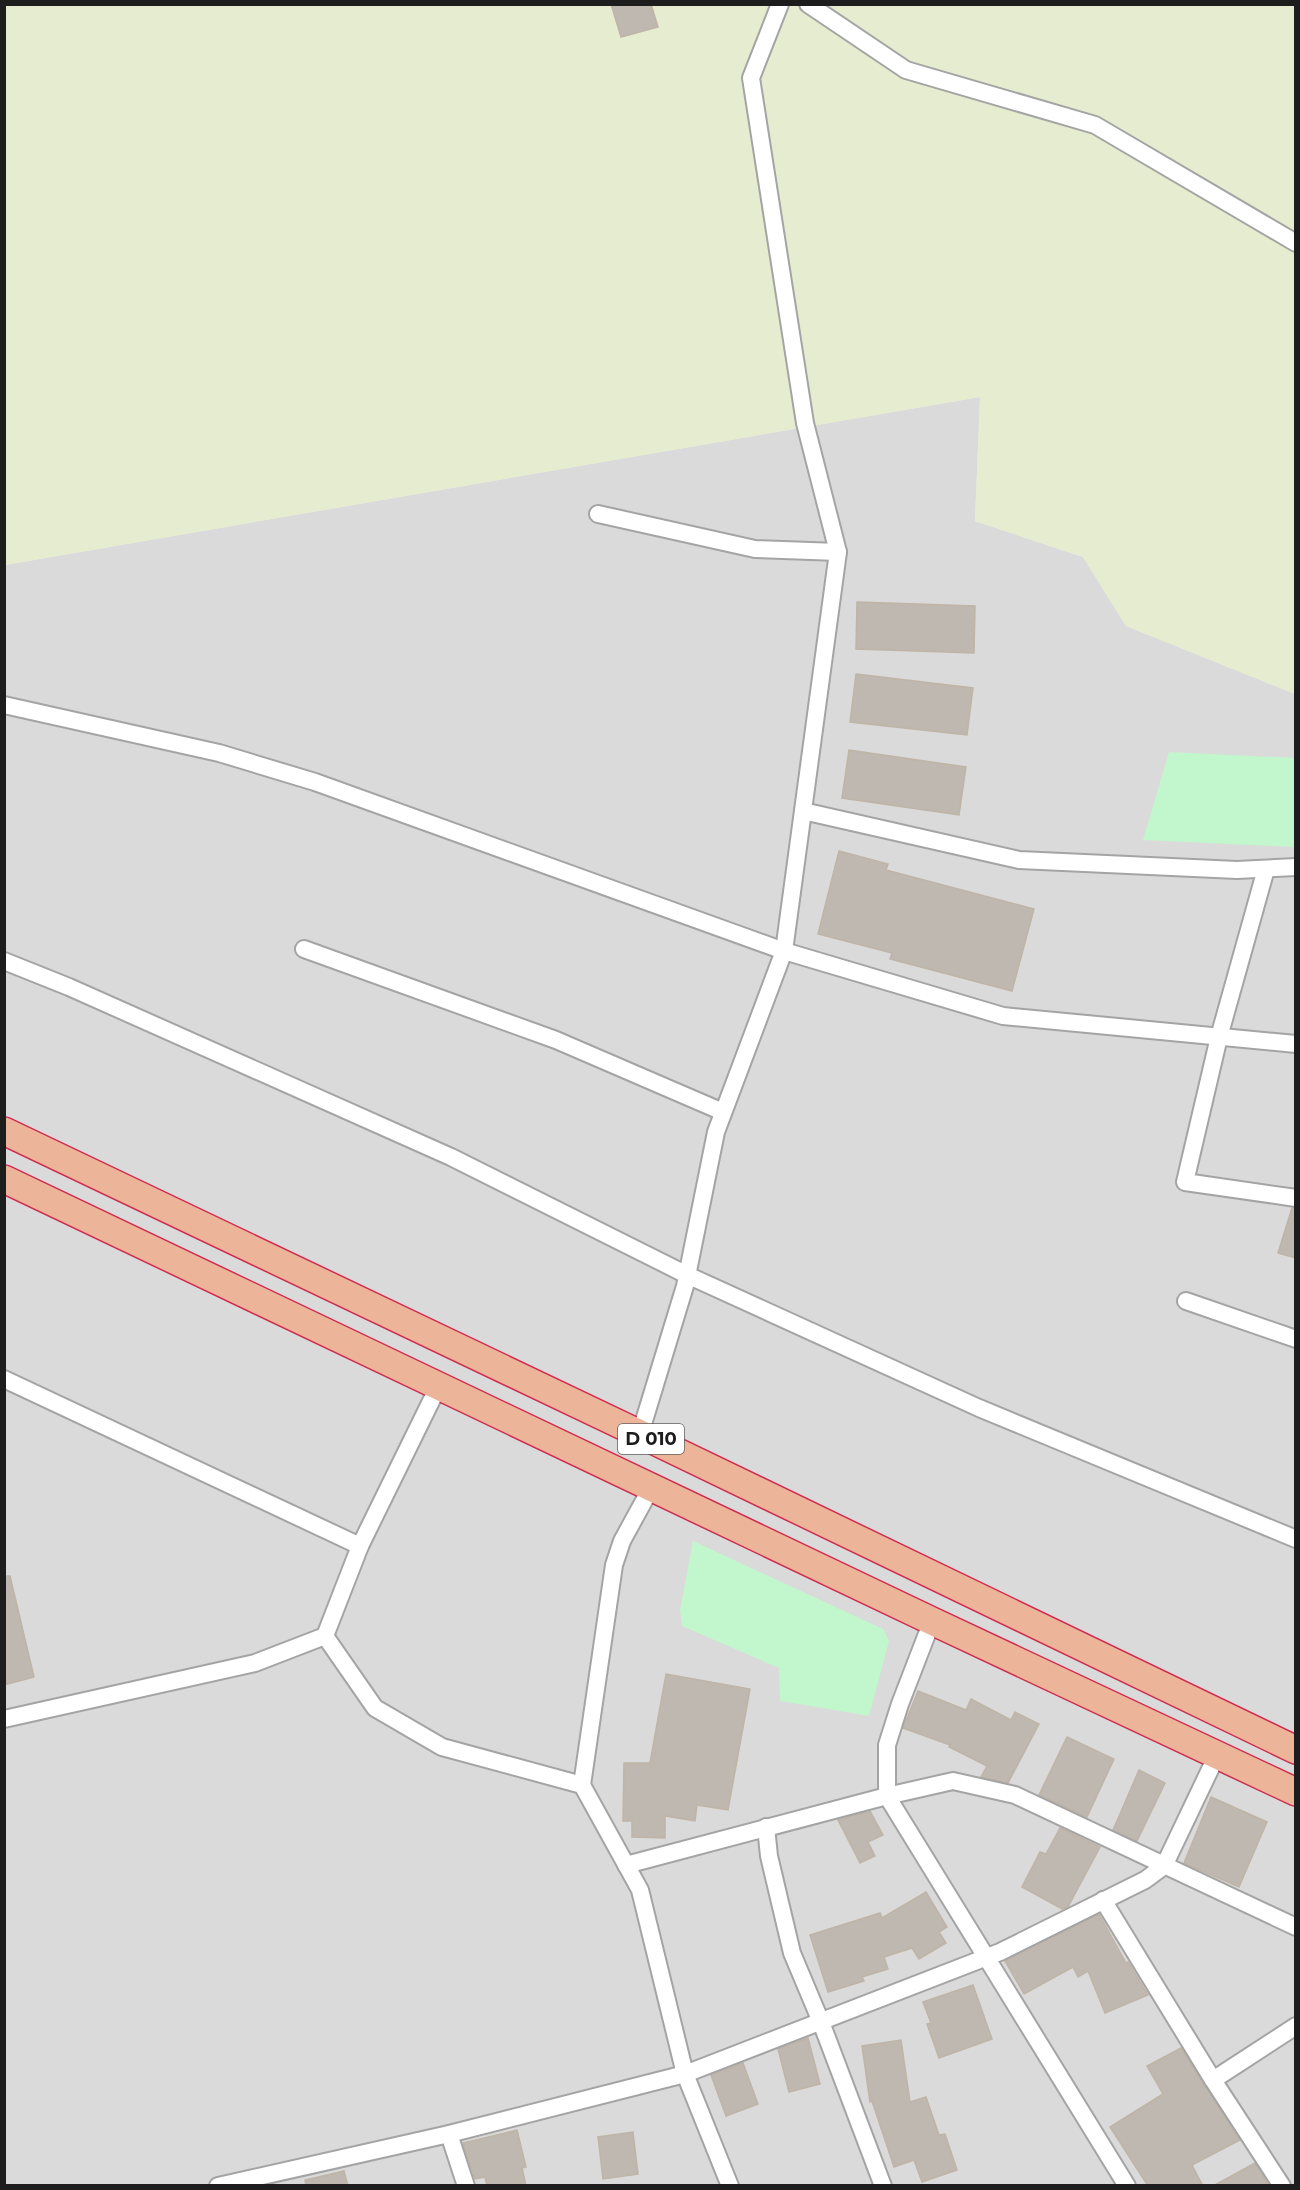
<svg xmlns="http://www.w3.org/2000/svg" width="1300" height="2190" font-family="Montserrat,sans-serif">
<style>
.residential{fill:#dbdada}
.farmland{fill:#e6eccf}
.park{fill:#c2f6cc}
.building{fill:#beb8b0;stroke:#bfb4a6;stroke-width:1.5}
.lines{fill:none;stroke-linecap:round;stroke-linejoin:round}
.minor-casing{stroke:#a4a4a4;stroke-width:20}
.trunk-casing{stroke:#d02c50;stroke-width:30}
.minor{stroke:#fff;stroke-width:16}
.trunk{stroke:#ecb59a;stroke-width:27}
.labels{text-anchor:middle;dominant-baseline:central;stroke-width:6;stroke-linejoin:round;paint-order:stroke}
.shield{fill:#fff;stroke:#616161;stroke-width:1.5}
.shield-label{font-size:18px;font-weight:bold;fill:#1d1d1d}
</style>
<rect width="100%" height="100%" fill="#eeece3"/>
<path class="residential" d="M980,397L975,521L1083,557L1126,626L1295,694V2185L5,2186V565Z"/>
<path class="farmland" d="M5,5H1295V694L1126,626L1083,557L975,521L980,397L5,565Z"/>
<g class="park">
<path d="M1169,752L1295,758V847L1143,840Z"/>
<path d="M693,1541L883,1629L889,1641L869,1716L780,1701L779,1668L682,1626L680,1610Z"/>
</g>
<g class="building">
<path d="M611,4H651L658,27L621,37Z"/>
<path d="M857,602L975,606L974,653L856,649Z"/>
<path d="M856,674L973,688L967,735L850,722Z"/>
<path d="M849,750L966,767L959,815L842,798Z"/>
<path d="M839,851L888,864L886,870L1034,909L1012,991L890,959L892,953L818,934Z"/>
<path d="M1292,1208H1296V1258L1278,1253Z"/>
<path d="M4,1576H10L34,1677L4,1685Z"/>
<path d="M666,1674L750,1689L728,1810L697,1805L695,1821L665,1816V1838L632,1837V1821H623L624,1763H650Z"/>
<path d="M918,1691L966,1710L971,1699L1011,1720L1015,1712L1039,1724L1008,1783L981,1777L987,1766L949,1747L950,1745L903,1728Z"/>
<path d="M1067,1737L1114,1759L1087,1817L1039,1795Z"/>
<path d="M1139,1770L1165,1783L1137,1841L1113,1830Z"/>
<path d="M1211,1797L1267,1822L1239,1887L1184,1863Z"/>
<path d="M870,1811L883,1835L868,1842L875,1856L860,1863L838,1820Z"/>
<path d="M1060,1828L1100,1847L1068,1907L1062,1909L1022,1887L1040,1852L1046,1854Z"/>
<path d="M926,1892L947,1927L939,1932L946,1943L919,1959L912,1948L884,1957L888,1969L862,1977L864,1981L828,1992L810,1935L880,1913L882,1918Z"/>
<path d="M1099,1914L1126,1963L1128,1962L1148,1995L1105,2013L1088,1971L1078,1977L1073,1967L1024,1994L1005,1961Z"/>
<path d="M973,1985L992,2039L939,2058L927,2024L931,2023L923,2002Z"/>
<path d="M808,2038L820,2084L789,2092L778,2049Z"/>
<path d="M901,2040L910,2102L926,2097L939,2135L945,2134L957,2170L922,2182L914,2160L894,2167L872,2101L870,2102L862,2046Z"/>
<path d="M1181,2048L1240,2140L1192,2165L1203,2186H1148L1110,2127L1163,2094L1147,2066Z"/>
<path d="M743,2063L758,2104L726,2116L711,2075Z"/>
<path d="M517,2130L526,2167L522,2168L526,2186H487L485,2177L475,2179L463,2143Z"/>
<path d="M633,2132L638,2174L603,2179L598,2137Z"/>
<path d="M1255,2163L1269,2186H1213Z"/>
<path d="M344,2171L348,2186H306L305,2180Z"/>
</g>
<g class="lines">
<defs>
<g id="minor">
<path d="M808,4L906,70L1095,125L1296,243"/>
<path d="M598,514L755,549L838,552"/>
<path d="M4,705L219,753L315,782L784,951L1003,1016L1296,1044"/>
<path d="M803,811L1019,860L1237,870L1296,867"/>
<path d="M1266,869L1219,1037L1185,1182L1296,1198"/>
<path d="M304,949L556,1040L723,1112"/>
<path d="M4,961L69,987L451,1157L687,1275L979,1408L1296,1539"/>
<path d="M1186,1301L1296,1339"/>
<path d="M4,1379L360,1546"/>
<path d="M640,1434L685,1286L716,1132L784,951L838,552L805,423L751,78L780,4"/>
<path d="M932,1621L900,1704L887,1745V1796L1127,2186"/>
<path d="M325,1636L375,1708L442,1747L582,1785L640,1890L685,2074L730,2186"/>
<path d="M4,1719L255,1663L325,1636L360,1546L438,1387"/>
<path d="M582,1785L614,1565L622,1541L651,1488"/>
<path d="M766,1827L769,1856L792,1953L821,2022L883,2186"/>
<path d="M626,1865L887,1796L953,1781L1015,1795L1296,1927"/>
<path d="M1103,1900L1213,2080L1282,2186"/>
<path d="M1213,2080L1296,2026"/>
<path d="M449,2134L466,2186"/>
<path d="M218,2186L449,2134L685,2074L1000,1952L1145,1880L1164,1866L1217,1755"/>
</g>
<g id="trunk">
<path d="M4,1131L640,1434L1296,1750"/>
<path d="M4,1179L932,1621L1296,1792"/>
</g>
</defs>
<use href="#minor" class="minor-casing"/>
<use href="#trunk" class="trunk-casing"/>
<use href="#minor" class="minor"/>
<use href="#trunk" class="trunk"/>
</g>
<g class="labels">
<rect class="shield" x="618" y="1424" width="66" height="30" rx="4.5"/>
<g class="shield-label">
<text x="651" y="1439">D 010</text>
</g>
</g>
<rect width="1300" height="2190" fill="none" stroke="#1d1d1d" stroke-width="12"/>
</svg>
